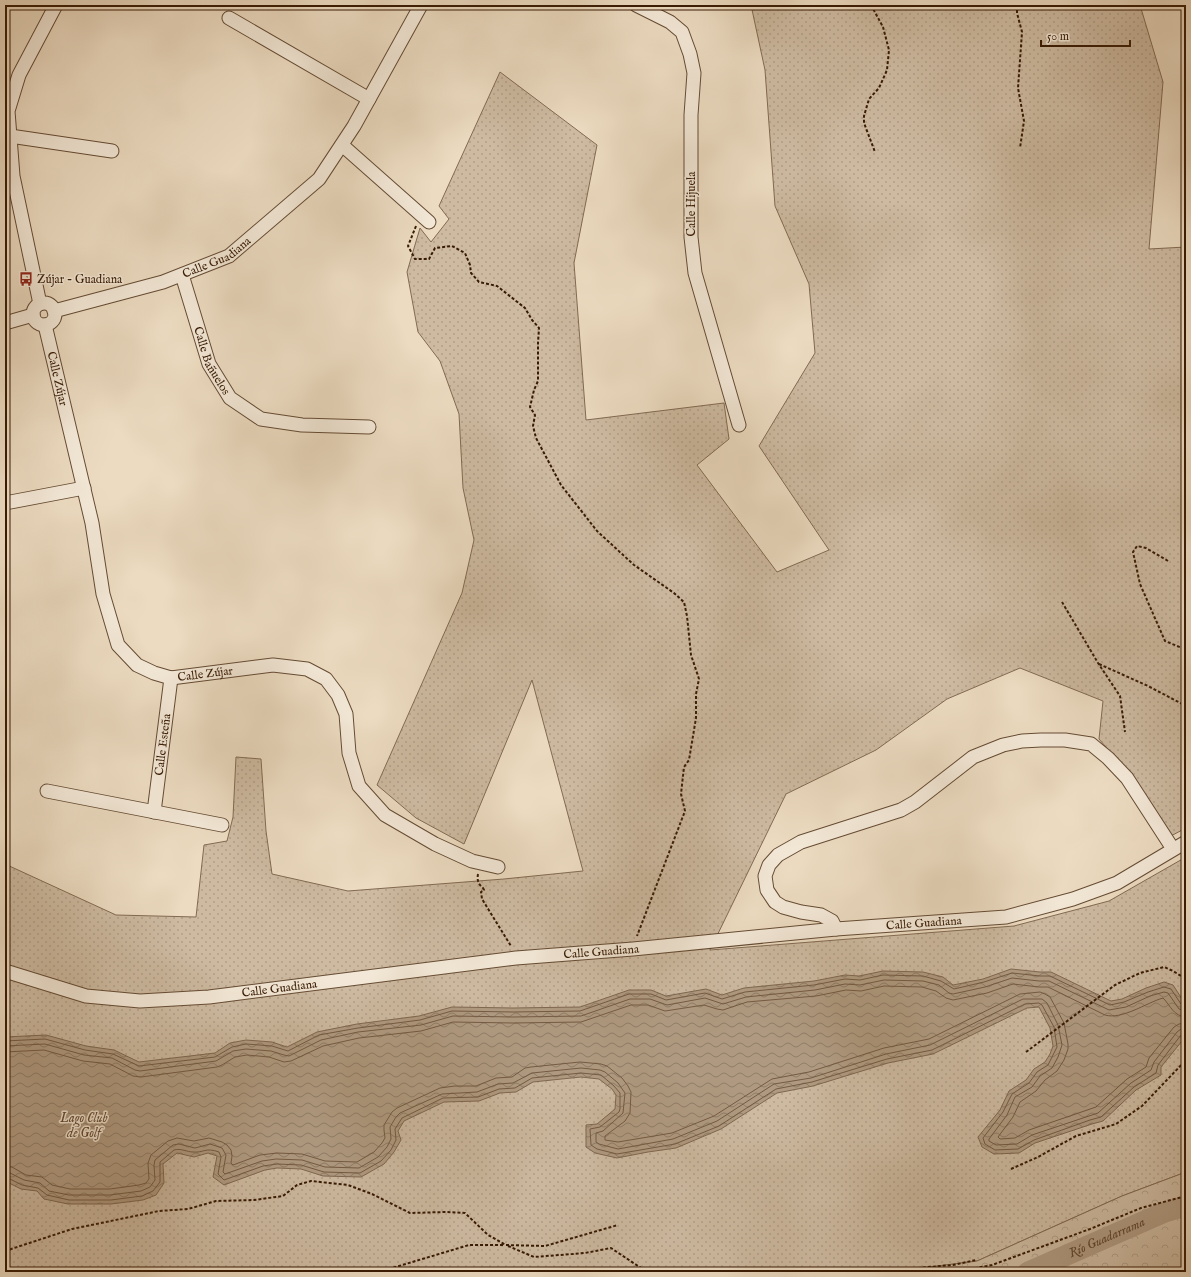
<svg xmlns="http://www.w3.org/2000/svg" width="1191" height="1277" font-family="'IM FELL English',serif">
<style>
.green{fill:url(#green-dots);stroke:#826a52}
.forest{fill:url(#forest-crowns);stroke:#826a52}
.water{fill:url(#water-waves);stroke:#7f674f}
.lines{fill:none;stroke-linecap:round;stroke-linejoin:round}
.shore{stroke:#745a42;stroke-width:1}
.river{stroke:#af9a81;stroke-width:21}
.minor-casing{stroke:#654b33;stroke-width:15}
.path{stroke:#381b04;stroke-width:2;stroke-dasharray:3 2;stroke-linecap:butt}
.minor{stroke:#f3e8d7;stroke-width:13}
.labels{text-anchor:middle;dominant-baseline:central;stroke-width:3;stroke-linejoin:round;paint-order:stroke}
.street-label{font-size:12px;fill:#381b04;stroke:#f3e8d7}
.poi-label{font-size:12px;fill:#381b04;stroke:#f3e8d7;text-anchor:start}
.water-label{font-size:13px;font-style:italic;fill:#624730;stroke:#f3e8d7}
</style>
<defs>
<pattern id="green-dots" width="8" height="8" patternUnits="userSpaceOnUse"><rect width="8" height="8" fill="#cdbaa1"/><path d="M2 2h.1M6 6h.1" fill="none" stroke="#b19f89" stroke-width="1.8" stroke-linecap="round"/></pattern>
<pattern id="forest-crowns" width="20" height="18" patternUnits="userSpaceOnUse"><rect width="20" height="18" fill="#cdbaa1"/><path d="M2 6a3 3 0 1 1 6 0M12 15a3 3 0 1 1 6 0" fill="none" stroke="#b19f89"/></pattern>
<pattern id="water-waves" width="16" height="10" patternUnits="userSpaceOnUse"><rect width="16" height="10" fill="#af9a81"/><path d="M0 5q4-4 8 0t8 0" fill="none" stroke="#8f7d67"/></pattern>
</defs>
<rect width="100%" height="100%" fill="#ecdbc1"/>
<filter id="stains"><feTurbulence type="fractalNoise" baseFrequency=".005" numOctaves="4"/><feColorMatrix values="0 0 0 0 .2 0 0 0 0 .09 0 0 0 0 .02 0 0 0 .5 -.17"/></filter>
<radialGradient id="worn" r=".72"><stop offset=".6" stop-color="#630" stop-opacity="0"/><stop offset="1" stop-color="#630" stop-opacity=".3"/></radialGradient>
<path class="green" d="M751,5H1140L1163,82L1149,249L1186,247V828L1167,838L1130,775L1099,739L1103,701L1020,668L947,699L876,750L786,794L710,950L1014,926L1109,901L1186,857V1172L1122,1196L977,1261L891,1272H5V864L116,915L196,917L204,845L227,841L233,817L236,757L261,759L266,831L272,874L348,891L504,879L583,871L532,680L464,844L416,818L377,785L462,593L474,540L463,488L459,414L440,361L418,332L407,272L420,228L431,242L449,219L439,206L500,72L597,145L574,263L586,420L724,403L729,439L697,465L777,572L829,550L759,446L815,353L809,284L775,206L765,70Z"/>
<path class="forest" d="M1186,1172V1272H891L977,1261L1122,1196Z"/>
<path class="water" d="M1011,969L1040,972H1051L1111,1001L1122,999L1146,988L1164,982L1173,985L1184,1002H1186V1036L1161,1067V1075L1136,1090L1103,1121L1092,1124L1035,1143L1019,1153L994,1154L982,1147L978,1137L1000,1110L1009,1091L1026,1080L1034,1069L1045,1062L1050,1054L1053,1046L1050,1028L1039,1007L1027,1008L933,1054L888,1063L813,1086L777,1093L721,1129L676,1148L648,1152L617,1158L595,1153L586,1147V1125L597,1124L615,1109L616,1095L612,1089L599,1079L581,1077L552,1080L533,1082L516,1092L500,1093L479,1101L444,1102L404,1121L398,1131L401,1140L394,1152L384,1164L361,1177L323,1176L301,1169L277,1168L265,1170L224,1185L213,1177L217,1156L208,1153L194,1157L177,1153L163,1164L164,1183L156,1195L143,1200L111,1204H68L44,1199L37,1191L21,1189L5,1181V1037L46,1035L86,1046L114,1050L139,1062L215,1053L230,1043L246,1040L272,1042L287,1047L317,1032L357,1024L419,1016L452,1007L513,1008L580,1007L629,990H651L666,996L706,989L722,995L744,988L814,981L845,975L859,976L883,971L923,972L943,977L953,985L983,979Z"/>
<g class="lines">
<g class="shore">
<path d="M5,1041L45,1039L85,1050L113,1054L139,1066L215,1057L232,1047L246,1044L272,1046L288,1051L319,1035L358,1028L420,1020L452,1011L513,1012L580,1011L629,994H651L666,1000L705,993L722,999L745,992L814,985L845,979L860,980L883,975L923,976L941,981L954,989L984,982L1012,973L1040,976H1050L1110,1005L1124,1002L1148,992L1164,987L1171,989L1181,1004L1186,1006"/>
<path d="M5,1046L45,1044L84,1055L112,1058L135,1070L140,1071L216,1061L233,1051L246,1049L271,1051L284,1055L289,1056L321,1040L358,1032L421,1025L453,1016L513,1017L581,1016L630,999H650L667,1005L705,998L723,1004L746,997L815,990L845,984L860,985L884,980L923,981L939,985L949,993L953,994L985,987L1012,978L1039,981H1049L1109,1010L1126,1007L1150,996L1164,992L1168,993L1179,1009L1186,1011"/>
<path d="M5,1052L44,1050L83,1061L110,1064L133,1076L141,1077L217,1067L222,1065L235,1057L247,1055L269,1057L284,1062L291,1061L323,1046L359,1038L421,1031L453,1022L513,1023L581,1022L631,1005H648L665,1011L704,1005L717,1009L723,1010L747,1002L816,996L846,990L861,991L884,986L922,987L936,991L946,998L953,1000L987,993L1013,984L1039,987H1048L1105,1015C1122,1020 1146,1003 1163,998C1171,1006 1173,1016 1186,1017"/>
<path d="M5,1166L12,1167L26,1175L42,1177L52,1185L70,1189H110L139,1185L146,1183L149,1179L148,1163L151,1155L168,1141L177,1138L194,1141L209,1138L222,1142L227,1145L231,1150L232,1156L231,1163L233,1165L260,1155L277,1153L302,1154L325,1161L357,1162L374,1152L382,1143L385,1138L384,1130V1125L392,1112L397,1108L440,1088L455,1086H476L496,1078L512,1077L525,1068L531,1067L580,1062L601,1064L607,1066L622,1078L628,1086L631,1092L630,1113L625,1121L605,1136V1140L618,1142L672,1133L714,1116L772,1079L809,1072L884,1048L929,1039L1020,994L1040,992L1045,994L1050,997L1064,1023L1068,1044V1049L1064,1060L1057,1071L1045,1080L1036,1091L1020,1102L1013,1117L998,1137L1000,1139L1015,1138L1029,1130L1096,1107L1127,1079L1146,1067L1149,1058L1174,1027L1179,1024L1186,1023"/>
<path d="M5,1172L10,1173L24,1180L40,1183L49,1191L69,1195H110L141,1191L150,1187L155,1180L154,1165L155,1160L173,1145L179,1144L195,1148L210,1144L222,1148L226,1155L223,1172L225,1174L262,1161L276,1159L302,1160L325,1167L359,1168L378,1157L387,1147L391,1139L390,1127L396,1117L400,1113L442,1094L477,1092L498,1084L513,1083L532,1073L581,1068L600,1070L605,1072L618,1083L625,1093L623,1113L603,1131L596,1133V1142L599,1144L618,1149L673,1139L717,1121L774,1084L811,1078L886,1054L930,1045L1023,999H1042L1047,1003L1058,1025L1062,1045L1058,1057L1052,1068L1040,1076L1032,1087L1015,1097L1007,1115L989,1139V1141L996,1145L1017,1144L1032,1135L1098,1113L1131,1083L1151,1070L1154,1062L1177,1032L1181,1029H1186"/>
<path d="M5,1177L8,1178L22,1185L38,1188L47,1195L69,1200H111L142,1196L153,1191L160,1182V1162L174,1150C181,1148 187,1152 193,1152C204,1153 205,1147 219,1152L221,1157L218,1174L224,1180L263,1166L277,1164L301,1165L324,1172L360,1173L381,1161L391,1150L396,1140L395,1129L402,1118L443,1098L478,1097L499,1089L515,1088L532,1078L581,1073L601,1075L614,1086L620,1093V1109L619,1112L600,1127L590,1129L591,1145L597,1149L617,1154L675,1144L719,1126L776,1089L812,1082L887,1059L932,1050L1025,1004L1039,1003L1042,1005L1054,1027L1057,1047L1048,1065L1037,1072L1029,1083L1012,1094L1003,1112L983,1138L985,1144L995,1150L1018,1149L1034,1140L1090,1120L1101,1117L1134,1087L1156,1073L1158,1065L1181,1035L1186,1034"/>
</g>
<path class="river" id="s1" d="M1028,1272L1165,1212L1186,1206"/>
<defs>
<g id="minor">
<path d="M636,5L670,22L682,32L690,54L694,73L691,115V237L695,273L739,425"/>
<path d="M229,18L369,99"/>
<path d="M10,136L112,151"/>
<path d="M342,145L429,222"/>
<path id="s2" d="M182,275L209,364L230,398L261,419L302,425L369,427"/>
<circle cx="44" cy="314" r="11"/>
<path d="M40,304L13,176L8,111L19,75L56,5"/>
<path id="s3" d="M54,311L163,282L229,256L319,179L354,126L421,5"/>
<path d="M5,323L33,315"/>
<path id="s4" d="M45,325L92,523L103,594L118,645L137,665L154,673L171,678L273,665L307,669L326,679L338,695L346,714L349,753L359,786L385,815L435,844L472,861L498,867"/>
<path d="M5,503L84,488"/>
<path d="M47,791L222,825"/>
<path id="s5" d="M154,812L171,678"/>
<path d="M836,929L832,921L821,915L801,912L783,907L775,902L767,890L765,876L769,865L778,855L801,842L901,810L915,802L973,757L1003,745L1022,741L1041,740H1065L1091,744L1108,758L1127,778L1173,849"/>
<path id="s6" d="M5,971L86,996L140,1001L209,997L516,958L633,949L836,929L1006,917L1073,899L1117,883L1186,842"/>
</g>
</defs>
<use href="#minor" class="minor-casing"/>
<g class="path">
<path d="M871,5L883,27L889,50L887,70L879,88L869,99L864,116V123L875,152"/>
<path d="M1017,5V13L1022,32L1018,88L1024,121L1020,148"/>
<path d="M416,226L408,246L415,259H429L435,248L452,246L465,253L470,265L471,273L479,282L497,286L525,308L532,320L539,328L538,343V381L534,390L530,407L535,415L533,426L536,438L561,485L597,531L634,565L674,593L684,602L687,616L691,655L699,679L696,694V718L689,760L684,767L681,794L685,811L637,936"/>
<path d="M1168,561L1146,548L1137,546L1133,552L1140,584L1165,641L1182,648L1186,654"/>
<path d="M1062,602L1098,663L1120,696L1125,732"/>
<path d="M1099,664L1148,686L1186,706"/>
<path d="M478,874C477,880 478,884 483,888L484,890L481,892L482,899L511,946"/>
<path d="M1026,1052L1115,985L1140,973L1164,967L1173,971L1186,979"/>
<path d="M1011,1169L1038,1157L1076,1136L1116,1124L1142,1106L1186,1060"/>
<path d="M508,1246L534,1257L585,1253L611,1248L647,1272"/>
<path d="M5,1251L72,1229L159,1211L188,1209L216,1201L254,1200L283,1196L297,1185L311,1181L348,1185L372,1194L410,1213L445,1212L465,1213L488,1235L506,1245L545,1246L618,1225"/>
<path d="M379,1272L469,1245H504"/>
<path d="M868,1272L953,1265L976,1260"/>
<path d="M955,1272L992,1265L1090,1229L1141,1208L1186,1196"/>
</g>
<use href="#minor" class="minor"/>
</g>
<defs>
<symbol id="bus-bare" viewBox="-9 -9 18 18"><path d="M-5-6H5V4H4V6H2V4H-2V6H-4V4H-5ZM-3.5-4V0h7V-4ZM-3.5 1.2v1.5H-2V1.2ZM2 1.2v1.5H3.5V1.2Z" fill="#8f2418" stroke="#f3e8d7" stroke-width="2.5" paint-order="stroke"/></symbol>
</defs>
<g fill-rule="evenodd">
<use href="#bus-bare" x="16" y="269" width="20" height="20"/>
</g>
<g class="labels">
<g class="street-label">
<text transform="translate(691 204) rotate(-90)">Calle Hijuela</text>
<text stroke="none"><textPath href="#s3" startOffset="172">Calle Guadiana</textPath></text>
<text stroke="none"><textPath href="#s2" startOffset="91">Calle Bañuelos</textPath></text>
<text stroke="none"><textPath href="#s4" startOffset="55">Calle Zújar</textPath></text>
<text stroke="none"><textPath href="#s4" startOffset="427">Calle Zújar</textPath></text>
<text stroke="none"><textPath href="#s5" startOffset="68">Calle Esteña</textPath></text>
<text stroke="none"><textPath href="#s6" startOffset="927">Calle Guadiana</textPath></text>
<text stroke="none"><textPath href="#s6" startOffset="603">Calle Guadiana</textPath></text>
<text stroke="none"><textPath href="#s6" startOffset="279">Calle Guadiana</textPath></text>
</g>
<g class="poi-label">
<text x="37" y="279">Zújar - Guadiana</text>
</g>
<g class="water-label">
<text x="84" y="1118">Lago Club<tspan x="84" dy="15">de Golf</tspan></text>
<text stroke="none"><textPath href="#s1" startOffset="86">Río Guadarrama</textPath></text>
</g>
</g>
<rect width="1191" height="1277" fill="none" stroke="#ecdbc1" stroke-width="20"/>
<rect x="6" y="6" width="1179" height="1265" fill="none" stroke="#381b04" stroke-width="2"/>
<rect x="10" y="10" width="1171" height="1257" fill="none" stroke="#381b04"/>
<path d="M1041 40v6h89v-6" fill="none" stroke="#381b04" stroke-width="2"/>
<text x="1047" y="40" font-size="12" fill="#381b04" stroke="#f3e8d7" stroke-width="3" paint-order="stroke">50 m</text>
<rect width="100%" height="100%" filter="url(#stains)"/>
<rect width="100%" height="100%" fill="url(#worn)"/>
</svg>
